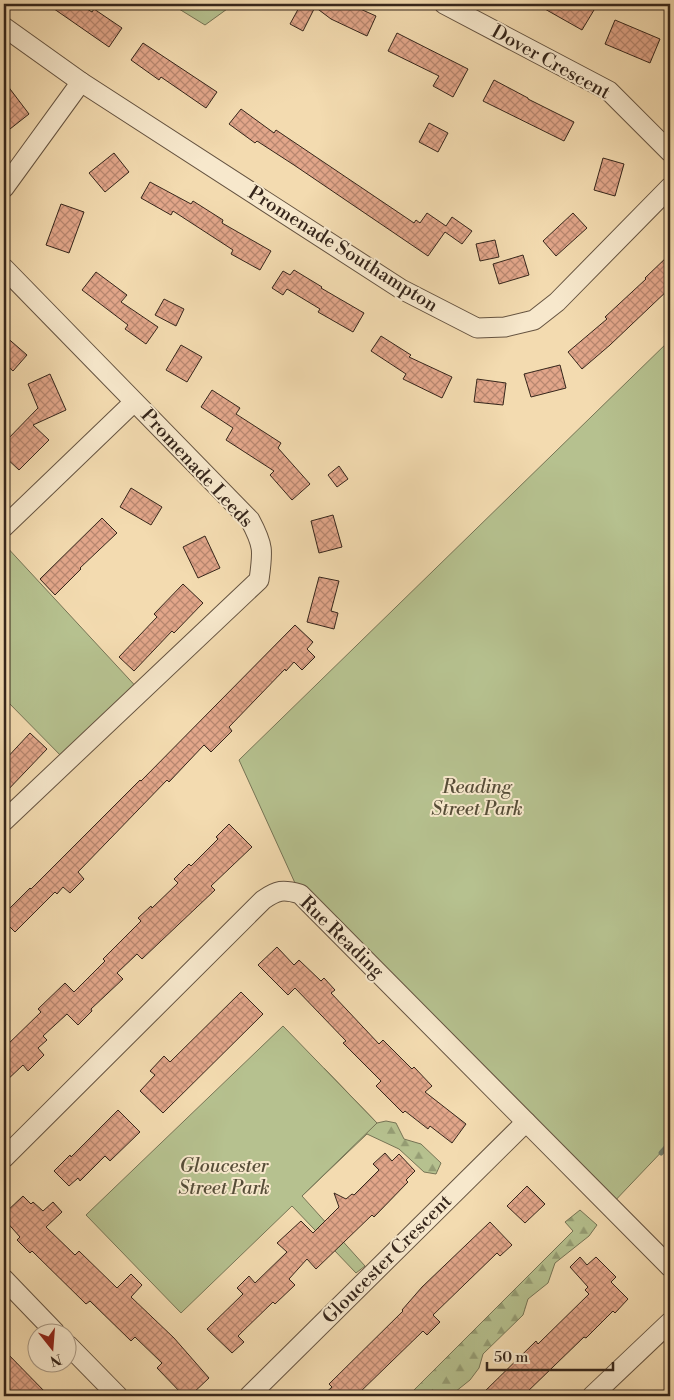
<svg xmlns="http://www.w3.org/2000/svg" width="674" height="1400" font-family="'Libre Bodoni',serif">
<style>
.forest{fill:url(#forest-firs);stroke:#767455}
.green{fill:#b6c18f;stroke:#767455}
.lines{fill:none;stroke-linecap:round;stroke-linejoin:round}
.stream{stroke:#74806e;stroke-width:5}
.building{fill:url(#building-cross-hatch);stroke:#36261b}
.minor-casing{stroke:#655340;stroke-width:21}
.minor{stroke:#f7e8cc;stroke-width:19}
.labels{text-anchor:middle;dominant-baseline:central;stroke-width:4;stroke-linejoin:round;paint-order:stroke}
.street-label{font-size:19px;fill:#36261b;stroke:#f7e8cc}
.park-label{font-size:19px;font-style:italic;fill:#564d38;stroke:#f7e8cc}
</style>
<defs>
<pattern id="forest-firs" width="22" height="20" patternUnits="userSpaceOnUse" patternTransform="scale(1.25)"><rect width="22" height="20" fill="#b6c18f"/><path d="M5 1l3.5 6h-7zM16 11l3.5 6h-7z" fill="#959d74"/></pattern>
<pattern id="building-cross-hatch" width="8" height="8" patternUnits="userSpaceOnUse" patternTransform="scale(1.25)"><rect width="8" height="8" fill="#e2a68a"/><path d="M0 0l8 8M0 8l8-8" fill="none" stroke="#b88770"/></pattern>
</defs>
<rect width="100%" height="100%" fill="#f3dbb0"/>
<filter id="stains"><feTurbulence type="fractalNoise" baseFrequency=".004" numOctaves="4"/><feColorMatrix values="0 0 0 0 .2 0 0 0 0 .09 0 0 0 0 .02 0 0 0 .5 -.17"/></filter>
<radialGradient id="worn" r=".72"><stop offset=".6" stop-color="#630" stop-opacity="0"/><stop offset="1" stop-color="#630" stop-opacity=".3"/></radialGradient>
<g class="forest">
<path d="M324,1068L377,1123L386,1121L396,1123L404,1139L421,1144L441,1163L436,1174L424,1172L399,1149L367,1134L302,1196Z"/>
<path d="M580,1210L597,1225L589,1236L555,1263L548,1283L528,1299L523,1315L483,1354L479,1368L470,1380L450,1396L436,1394L434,1396H408L573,1231L565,1222Z"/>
</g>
<g class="green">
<path d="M171,4H234L205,25Z"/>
<path d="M670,340V1143L610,1206L300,894L239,760Z"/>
<path d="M4,544L141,692L67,762L4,698Z"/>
<path d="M283,1026L377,1123L302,1196L365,1266L356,1273L292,1206L181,1313L86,1215Z"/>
</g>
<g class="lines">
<path class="stream" d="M661,1153L670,1143"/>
</g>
<g class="building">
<path d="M47,4H79L92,12L94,9L122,28L109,47Z"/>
<path d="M301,4H349L376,16L367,36L331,19L315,7L303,31L290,24Z"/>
<path d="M536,4H584L594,10L582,30Z"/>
<path d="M615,20L660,39L650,63L605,44Z"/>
<path d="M397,33L468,69L453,97L433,86L439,76L388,51Z"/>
<path d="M143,43L217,92L206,108L161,77L159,80L131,60Z"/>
<path d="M494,80L528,98V99L574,122L564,141L483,101Z"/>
<path d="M4,81L29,114L10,129L4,121Z"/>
<path d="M241,109L274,133L276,130L414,223L416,220L420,223L427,213L446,226L452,217L472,231L462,244L445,232L428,256L294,165L257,141L255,143L229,124Z"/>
<path d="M429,123L448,133L438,152L419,142Z"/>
<path d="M114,153L129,172L105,192L89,173Z"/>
<path d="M603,158L624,164L615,196L594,190Z"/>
<path d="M150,182L191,204L193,201L223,220L222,223L271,251L260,270L231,254L233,250L173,211L171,215L141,198Z"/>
<path d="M61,204L84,212L69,253L46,245Z"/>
<path d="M573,213L587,228L556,256L543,241Z"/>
<path d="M495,240L499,257L480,261L476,244Z"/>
<path d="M670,254V288L610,345L582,369L568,352L607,319L605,317L646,279L645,278Z"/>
<path d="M523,255L529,275L499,284L493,264Z"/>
<path d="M294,270L322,287L321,288L364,313L353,332L318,312L320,309L287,289L283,295L272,288L283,271L290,275Z"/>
<path d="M96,272L127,295L121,302L158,327L146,344L125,329L128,325L82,290Z"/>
<path d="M164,299L184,309L176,326L155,315Z"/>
<path d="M4,335L27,355L13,371L4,363Z"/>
<path d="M381,336L411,355L409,357L452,377L442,398L403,379L406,374L371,351Z"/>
<path d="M181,345L202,357L187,382L166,370Z"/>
<path d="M560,365L566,388L531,397L524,374Z"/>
<path d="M50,374L66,410L33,425L49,440L19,470L4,456V443L38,408L28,384Z"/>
<path d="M477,379L506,383L503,405L474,402Z"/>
<path d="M212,390L240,408L236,414L281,443L278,448L310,484L292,500L270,475L274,471L226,440L233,428L201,407Z"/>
<path d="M339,466L348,479L337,487L328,475Z"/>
<path d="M131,488L162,507L151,525L120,507Z"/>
<path d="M333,515L342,547L319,553L311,521Z"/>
<path d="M102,518L117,533L80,568L81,569L55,595L40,579Z"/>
<path d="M205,536L220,568L198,578L183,547Z"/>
<path d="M319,577L339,581L331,611L338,613L334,629L307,622Z"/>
<path d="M183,584L203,603L174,633L172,631L134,671L119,657L157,617L154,614Z"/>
<path d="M295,625L313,642L307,649L315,657L302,670L294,662L286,671L285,669L229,727L232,731L211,752L204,745L169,782L167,780L78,872L84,879L70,893L63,887L57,894L55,892L15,932L4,921V914L30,888L31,889L140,780L141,781Z"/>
<path d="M30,733L47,749L4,794V761Z"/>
<path d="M229,824L252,847L211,886L215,890L142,959L137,954L117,973L123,979L91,1009L92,1011L78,1025L67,1014L43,1036L47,1040L38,1048L44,1055L28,1071L23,1065L4,1083V1048L41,1012L38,1009L65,983L74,992L105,961L103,959L141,921L138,918L151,906L152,908L178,883L174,879L189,864L191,866L218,839L216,837Z"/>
<path d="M277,947L294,965L299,960L321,981L324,978L335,990L331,993L379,1044L383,1040L412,1069L414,1067L432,1086L425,1092L466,1124L452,1143L430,1126L428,1129L405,1111L403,1113L376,1086L381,1081L343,1043L346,1041L295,988L288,995L258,965Z"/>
<path d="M241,992L263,1014L163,1113L140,1091L155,1075L150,1071L164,1056L170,1062Z"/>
<path d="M118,1110L140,1132L110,1161L105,1156L80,1181L78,1178L69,1186L54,1171L70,1155L71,1157Z"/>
<path d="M385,1153L392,1161L399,1154L415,1171L406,1180L408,1182L374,1217L372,1215L316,1269L307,1259L289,1279L295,1285L275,1304L273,1302L238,1336L244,1342L232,1353L207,1329L243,1294L237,1288L249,1276L255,1283L287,1252L277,1243L301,1221L313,1233L339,1207L334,1193L346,1199L352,1194L354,1195L379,1170L373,1164Z"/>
<path d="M527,1186L545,1204L525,1223L507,1206Z"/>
<path d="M23,1196L31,1204L33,1202L43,1211L53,1202L62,1212L46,1227L75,1255L79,1251L117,1288L131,1274L142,1285L131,1297L174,1338L209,1378L190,1396H184L157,1368L162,1363L135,1337L131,1341L90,1301L86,1304L32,1251L30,1253L17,1240L20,1237L4,1219V1214Z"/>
<path d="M490,1222L512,1245L500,1256L497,1253L433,1315L440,1322L427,1335L423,1331L356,1396H322L332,1387L329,1384L403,1311L402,1310L422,1287Z"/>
<path d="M580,1257L587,1265L596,1257L616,1277L611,1282L628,1299L615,1313L613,1311L586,1338L584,1337L523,1396H480L536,1341L538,1344L589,1294L585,1290L588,1287L570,1267Z"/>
<path d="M4,1350L49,1396H8L4,1392Z"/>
</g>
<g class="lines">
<defs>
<g id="minor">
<path d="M444,4L609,91L670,152"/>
<path d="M4,27L81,82L401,289L477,328L505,327L534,320L557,302L670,187"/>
<path d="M4,188L81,82"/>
<path d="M4,268L250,520C264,546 263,551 259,580L4,821"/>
<path d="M4,527L134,402"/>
<path d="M4,1158L263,900C277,890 283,889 300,894L670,1267"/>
<path d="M4,1279L55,1332"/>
<path d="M68,1345L118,1396"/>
<path d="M249,1396L526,1122"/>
<path d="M592,1396L670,1322"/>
</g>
</defs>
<use href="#minor" class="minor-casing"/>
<use href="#minor" class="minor"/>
</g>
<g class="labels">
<g class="street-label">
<text transform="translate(551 62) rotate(29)">Dover Crescent</text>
<text transform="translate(343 249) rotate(32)">Promenade Southampton</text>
<text transform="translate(197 468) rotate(47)">Promenade Leeds</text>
<text transform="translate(342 937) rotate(44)">Rue Reading</text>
<text transform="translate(387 1259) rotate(-45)">Gloucester Crescent</text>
</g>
<g class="park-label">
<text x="477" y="787">Reading<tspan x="477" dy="22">Street Park</tspan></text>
<text x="224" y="1166">Gloucester<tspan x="224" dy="22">Street Park</tspan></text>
</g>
</g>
<rect width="674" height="1400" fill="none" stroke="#f3dbb0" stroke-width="20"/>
<rect x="5" y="5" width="664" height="1390" fill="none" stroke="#36261b" stroke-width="2.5"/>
<rect x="10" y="10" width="654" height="1380" fill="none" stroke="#36261b"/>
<g transform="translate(52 1348) rotate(163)"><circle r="24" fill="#f7e8cc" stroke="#aa9a85"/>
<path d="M0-4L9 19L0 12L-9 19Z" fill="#8f2418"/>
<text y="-8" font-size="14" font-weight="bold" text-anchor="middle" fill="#36261b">N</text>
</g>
<path d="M487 1362v8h126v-8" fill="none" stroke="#36261b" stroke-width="2.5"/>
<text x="494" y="1362" font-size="15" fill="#36261b" stroke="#f7e8cc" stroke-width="4" paint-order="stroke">50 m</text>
<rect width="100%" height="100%" filter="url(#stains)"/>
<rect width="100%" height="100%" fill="url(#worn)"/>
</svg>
